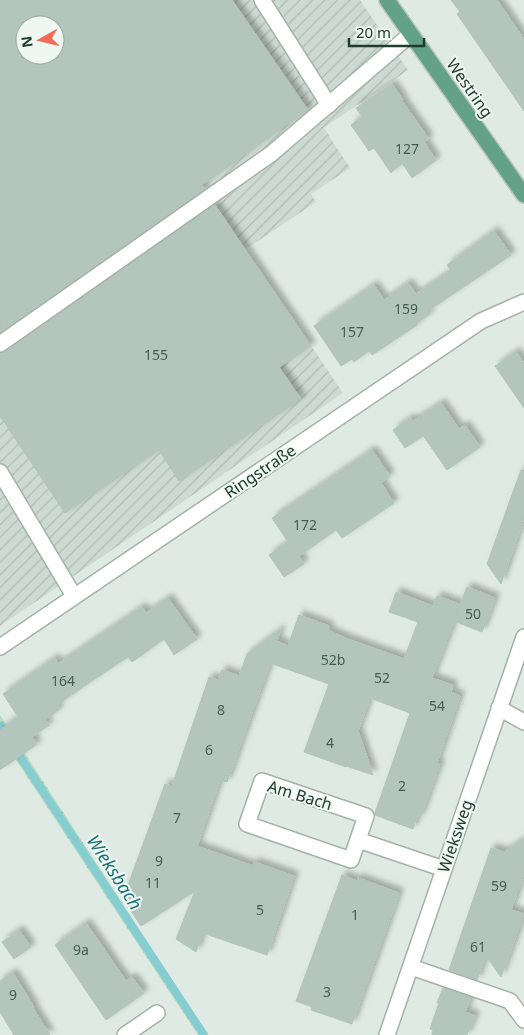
<svg xmlns="http://www.w3.org/2000/svg" width="524" height="1035" font-family="'Noto Sans',sans-serif">
<style>
.industrial{fill:url(#industrial-furrows);fill-rule:evenodd}
.grass{fill:url(#grass-dots)}
.lines{fill:none;stroke-linecap:round;stroke-linejoin:round}
.stream{stroke:#86cdd1;stroke-width:8}
.building{fill:#b4c5bd;stroke:#b2c4ba;fill-rule:evenodd;filter:url(#shadow)}
.minor-casing{stroke:#a2b2aa;stroke-width:18}
.major-casing{stroke:#bcc4c1;stroke-width:18}
.minor{stroke:#fff;stroke-width:15}
.major{stroke:#63a18a;stroke-width:15}
.labels{text-anchor:middle;dominant-baseline:central;stroke-width:4;stroke-linejoin:round;paint-order:stroke}
.number-label{font-size:14px;fill:#455e53}
.street-label{font-size:16px;fill:#203b30;stroke:#eff7f2}
.water-label{font-size:18px;font-style:italic;fill:#1a7176;stroke:#eff7f2}
</style>
<defs>
<pattern id="industrial-furrows" width="10" height="10" patternUnits="userSpaceOnUse" patternTransform="scale(1.25)"><rect width="10" height="10" fill="#cddad3"/><path d="M-1 1l2-2M0 10L10 0M9 11l2-2" fill="none" stroke="#b0bcb5"/></pattern>
<pattern id="grass-dots" width="8" height="8" patternUnits="userSpaceOnUse" patternTransform="scale(1.25)"><rect width="8" height="8" fill="#b7dcbd"/><path d="M2 2h.1M6 6h.1" fill="none" stroke="#9dbea3" stroke-width="1.8" stroke-linecap="round"/></pattern>
<filter id="shadow"><feDropShadow dx="4.5" dy="-4.5" stdDeviation="2.5" flood-color="#0004"/></filter>
</defs>
<rect width="100%" height="100%" fill="#dfeae4"/>
<path class="industrial" d="M0,0H360L408,70L324,128L350,168L311,194L316,202L246,249L343,393L0,626ZM25,25H55V55H25Z"/>
<path class="grass" d="M0,715L208,1035H198L0,736Z"/>
<g class="lines">
<g class="stream">
<path d="M0,726L7,737"/>
<path d="M15,749L204,1035"/>
</g>
</g>
<g class="building">
<path d="M0,0H232L308,110L202,185L205,189L0,333ZM25,25H55V55H25Z"/>
<path d="M451,0H497L524,39V111L457,14L460,12Z"/>
<path d="M392,84L403,100L402,101L429,139L424,142L436,160L412,178L402,163L391,173L374,148L369,151L351,125L362,117L356,108Z"/>
<path d="M215,205L311,346L279,367L301,399L179,481L159,450L65,513L0,416V353L5,352Z"/>
<path d="M494,231L511,255L428,311L430,314L417,323V325L372,355L369,351L354,362L352,359L341,366L314,326L374,285L384,300L408,283L416,294L451,271L447,265Z"/>
<path d="M516,352L524,363V408L495,366Z"/>
<path d="M441,403L459,429L465,425L480,447L447,470L413,421Z"/>
<path d="M411,418L423,436L405,448L393,430Z"/>
<path d="M372,450L390,476L381,483L394,503L342,538L336,530L299,556L304,564L284,577L269,555L288,542L272,518Z"/>
<path d="M521,470H524V518L501,584L487,564Z"/>
<path d="M467,587L495,598L482,632L454,621L432,678L453,685L451,692L460,696L437,763L440,764L420,818L417,817L413,829L375,815V813L410,713L370,698L358,731L373,775L346,766V767L304,752L329,684L270,663L227,782L220,780L197,846L253,866L254,862L294,876L267,955L203,933L196,952L176,939L195,891L141,926L123,899L165,784L172,786L209,677L218,680L222,670L239,676L247,654L281,629L277,641L288,646L299,615L329,626L328,630L345,638L404,659L418,622L389,612L396,592L433,606L437,596L459,604L455,617Z"/>
<path d="M168,598L197,639L174,655L164,639L132,662L128,657L90,682L57,705L59,710L45,720L49,725L32,737L37,744L0,770V730L18,717L3,694L55,658L58,664L142,607L146,613Z"/>
<path d="M524,839V873L511,910L524,914L501,977L486,956L477,980L449,970L491,848L504,852Z"/>
<path d="M342,875L357,881L358,878L399,893L352,1024L311,1010L312,1007L296,1001Z"/>
<path d="M86,923L126,981L132,977L144,993L106,1020L55,945Z"/>
<path d="M19,930L31,947L14,959L2,942Z"/>
<path d="M13,973L34,1007L33,1008L50,1035H14L0,1012V981Z"/>
<path d="M443,988L471,997L465,1012L475,1016L467,1035H432L433,1030L430,1029L439,1003H437Z"/>
</g>
<g class="lines">
<defs>
<g id="minor">
<path d="M262,0L329,105"/>
<path d="M0,344L271,154L411,34"/>
<path d="M0,472L74,596"/>
<path d="M0,647L481,321L524,302"/>
<path d="M499,708L524,722"/>
<path d="M262,781L366,816L351,860L247,824Z"/>
<path d="M358,840L444,869"/>
<path d="M411,967L510,1001L524,1020"/>
<path d="M125,1035L157,1013"/>
<path d="M387,1035L524,637"/>
</g>
<path id="major" d="M387,0L524,195"/>
</defs>
<use href="#minor" class="minor-casing"/>
<use href="#major" class="major-casing"/>
<use href="#minor" class="minor"/>
<use href="#major" class="major"/>
</g>
<g class="labels">
<g class="number-label">
<text x="407" y="148">127</text>
<text x="406" y="308">159</text>
<text x="352" y="331">157</text>
<text x="156" y="354">155</text>
<text x="305" y="524">172</text>
<text x="473" y="613">50</text>
<text x="333" y="659">52b</text>
<text x="382" y="677">52</text>
<text x="63" y="680">164</text>
<text x="437" y="705">54</text>
<text x="221" y="709">8</text>
<text x="330" y="742">4</text>
<text x="209" y="749">6</text>
<text x="402" y="785">2</text>
<text x="177" y="817">7</text>
<text x="159" y="860">9</text>
<text x="153" y="882">11</text>
<text x="499" y="885">59</text>
<text x="260" y="909">5</text>
<text x="355" y="914">1</text>
<text x="478" y="946">61</text>
<text x="81" y="949">9a</text>
<text x="327" y="991">3</text>
<text x="13" y="994">9</text>
</g>
<g class="street-label">
<text transform="translate(470 88) rotate(55)">Westring</text>
<text transform="translate(260 471) rotate(-34)">Ringstraße</text>
<text transform="translate(300 795) rotate(17)">Am Bach</text>
<text transform="translate(455 836) rotate(-71)">Wieksweg</text>
</g>
<g class="water-label">
<text transform="translate(115 872) rotate(57)">Wieksbach</text>
</g>
</g>
<g transform="translate(40 40) rotate(262)"><circle r="24" fill="#eff7f2" stroke="#9caca4"/>
<path d="M0-4L9 19L0 12L-9 19Z" fill="#f36a55"/>
<text y="-8" font-size="14" font-weight="bold" text-anchor="middle" fill="#203b30">N</text>
</g>
<path d="M349 38v8h75v-8" fill="none" stroke="#203b30" stroke-width="2.5"/>
<text x="356" y="38" font-size="15" fill="#203b30" stroke="#eff7f2" stroke-width="4" paint-order="stroke">20 m</text>
</svg>
